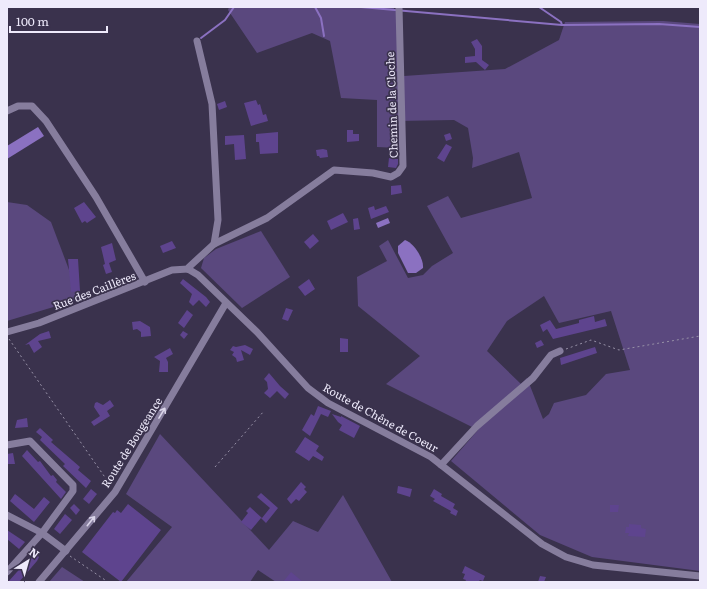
<svg xmlns="http://www.w3.org/2000/svg" width="707" height="589" font-family="Literata,serif">
<style>
.green{fill:#5a487e;fill-rule:evenodd}
.water{fill:#8b71c1}
.lines{fill:none;stroke-linecap:round;stroke-linejoin:round}
.stream{stroke:#8b71c1;stroke-width:2}
.building{fill:#5e448e}
.path{stroke:#9791a7;stroke-width:1;stroke-dasharray:2 3;stroke-linecap:butt}
.minor{stroke:#867d9d;stroke-width:7}
.oneway{stroke:#d9d4e8}
.labels{text-anchor:middle;dominant-baseline:central;stroke-width:3.5;stroke-linejoin:round;paint-order:stroke}
.street-label{font-size:11px;fill:#eeeafb;stroke:#3a324d}
</style>
<rect width="100%" height="100%" fill="#3a324d"/>
<g class="green">
<path d="M229,7H393L400,17L404,76L505,69L559,40L565,22L663,21L700,24V571L592,557L540,535L451,461L478,430L386,384L420,356L358,306L357,277L387,261L379,246L388,240L408,278L423,275L432,266L453,253L427,206L448,196L461,218L532,198L519,152L472,168L473,158L468,128L454,120L397,121L399,148L377,147V100L341,98L330,41L312,33L257,53L228,10ZM544,296L559,323L611,311L630,370L606,374L586,395L554,403L549,414L543,419L527,378L521,384L487,351L507,321Z"/>
<path d="M7,202L27,205L51,222L80,299L7,321Z"/>
<path d="M261,231L290,277L242,308L201,268L204,258L216,249Z"/>
<path d="M160,434L269,550L293,521L318,532L343,495L392,582H276L258,570L250,582H126L172,527L126,494Z"/>
<path d="M62,567L85,582H49Z"/>
</g>
<g class="water">
<path d="M38,127L44,136L7,159V146Z"/>
<path d="M388,218L390,223L378,228L376,223Z"/>
<path d="M405,240C414,243 424,259 423,268L416,273H408L398,253V246Z"/>
</g>
<g class="lines">
<g class="stream">
<path d="M315,7L321,18L324,36"/>
<path d="M361,7L562,25L659,24L700,27"/>
<path d="M539,7L561,22L562,25"/>
<path d="M201,38L225,20L234,7"/>
</g>
</g>
<g class="building">
<path d="M477,39L482,46V60L489,65L485,70L476,62L465,63V57L475,56V49L471,42Z"/>
<path d="M256,100L258,105L260,104L263,115L266,114L268,121L251,126L244,103Z"/>
<path d="M225,101L227,107L219,110L217,104Z"/>
<path d="M347,130H353V134H359V141L347,142Z"/>
<path d="M278,132V153L260,154L259,142H256V134Z"/>
<path d="M450,133L452,139L446,141L444,135Z"/>
<path d="M244,135L246,159L235,160L234,144L225,145V136Z"/>
<path d="M446,144L452,147L444,162L437,158Z"/>
<path d="M323,149L327,150L328,157L320,158L319,156H317L316,150Z"/>
<path d="M389,158L398,159V164L396,168L388,167Z"/>
<path d="M401,185L402,193L391,195V186Z"/>
<path d="M84,202L96,217L87,223L85,221L82,223L74,208Z"/>
<path d="M374,206L375,210L386,206L389,212L371,219L368,208Z"/>
<path d="M343,213L348,222L331,230L327,221Z"/>
<path d="M358,218L360,229L354,230L353,219Z"/>
<path d="M313,234L319,241L310,249L304,242Z"/>
<path d="M172,241L176,248L163,253L160,246Z"/>
<path d="M112,243L116,260L109,263L112,272L106,274L103,265L105,264L101,247Z"/>
<path d="M68,259H78L80,291L71,292Z"/>
<path d="M183,279L206,297L210,302L206,307L199,300L193,306L189,302L192,294L180,283Z"/>
<path d="M309,279L315,289L305,296L298,287Z"/>
<path d="M286,308L293,310L288,321L282,319Z"/>
<path d="M187,310L193,315L184,328L178,323Z"/>
<path d="M594,316L595,322L605,319L607,326L553,339L547,329L543,332L540,325L550,320L556,329L579,323V320Z"/>
<path d="M140,321L150,327L151,336L141,337V332L137,329L133,330L132,322Z"/>
<path d="M49,331L51,338L38,341L42,347L34,353L29,344L25,345L40,334Z"/>
<path d="M183,331L188,334L184,339L180,335Z"/>
<path d="M340,338L348,339V352H340Z"/>
<path d="M541,340L544,345L537,348L535,343Z"/>
<path d="M245,345L253,349L250,355L241,350L244,360L237,362L236,358L232,355L234,352L230,350L233,346L236,347Z"/>
<path d="M595,347L597,353L561,365L560,358Z"/>
<path d="M170,348L173,354L166,358L168,362V372H159L160,361L154,357Z"/>
<path d="M269,373L280,386L289,394L285,399L277,391L270,398L264,393L268,389L267,382L264,379Z"/>
<path d="M110,400L114,406L107,411L110,416L94,426L91,422L100,416L94,407L95,403L97,402L103,405Z"/>
<path d="M318,406L331,411L328,417L321,414L310,436L302,430L311,414L314,416Z"/>
<path d="M332,414L341,417V416L360,426L354,438L339,430L342,425L338,422Z"/>
<path d="M27,418L28,427L15,428L17,420Z"/>
<path d="M40,428L53,440L51,442L80,467L78,470L91,481L86,488L63,466L65,464L40,440L42,437L36,432Z"/>
<path d="M305,437L319,446L316,451L324,457L322,461L313,456L309,461L295,452Z"/>
<path d="M27,450L38,462L40,461L51,476L53,475L57,480L56,482L66,492L61,499L22,456Z"/>
<path d="M13,453L15,464H7V454Z"/>
<path d="M301,482L306,487L304,489L307,492L299,501L296,499L291,504L287,499Z"/>
<path d="M398,486L412,489L410,497L397,493Z"/>
<path d="M91,489L97,494L89,504L83,499Z"/>
<path d="M434,489L442,494L441,496L455,504L453,508L458,511L456,516L450,513L451,511L433,501L435,499L430,496Z"/>
<path d="M261,493L278,508L266,523L261,518L251,530L241,522L248,513L246,511L250,507L262,518L270,508L257,497Z"/>
<path d="M15,494L34,509L44,497L50,502L34,522L10,501Z"/>
<path d="M74,504L80,510L76,515L70,508Z"/>
<path d="M128,504L161,530L121,582L82,552L113,512L115,513L117,510L121,513Z"/>
<path d="M610,505H619L618,512H610Z"/>
<path d="M65,514L72,520L60,534L54,529Z"/>
<path d="M629,524L641,525V528L646,529L645,537L628,536L629,533H625L626,527H629Z"/>
<path d="M7,530L25,542L19,549L7,539Z"/>
<path d="M34,553L39,557L37,561L19,582H8Z"/>
<path d="M465,566L485,576L483,581L480,580L478,582H465L466,580L463,579L465,574L462,573Z"/>
<path d="M291,572L303,582H283Z"/>
<path d="M540,576L546,577L544,582H538Z"/>
</g>
<g class="lines">
<g class="path">
<path d="M9,339L111,486"/>
<path d="M566,349L591,340L619,350L700,336"/>
<path d="M215,467L264,411"/>
<path d="M70,556L108,582"/>
</g>
<g class="minor">
<path d="M197,41L212,104L218,220L214,244"/>
<path d="M7,111L18,106H32L46,121L96,197L145,282"/>
<path d="M188,269L198,275L257,332L308,388L328,403L431,457L542,544L566,557L593,565L700,576"/>
<path d="M188,269L189,267L214,244L267,218L334,170L373,173L391,177L398,173L403,166L399,7"/>
<path d="M7,332L39,323L172,270L188,269"/>
<path d="M7,445L30,441L73,485V491L42,533L7,572"/>
<path d="M441,465L477,426L533,378L551,355L560,351"/>
<path d="M7,515L42,533L66,551"/>
<path d="M39,582L115,492L226,303"/>
</g>
</g>
<defs><path id="oneway-shaft" d="M-6 0H5M1.5-3L5.5 0L1.5 3" fill="none" stroke-width="1.6" stroke-linecap="round" stroke-linejoin="round"/></defs>
<g class="oneway">
<use href="#oneway-shaft" transform="translate(162 413) rotate(-59)"/>
<use href="#oneway-shaft" transform="translate(91 521) rotate(-51)"/>
</g>
<g class="labels">
<g class="street-label">
<text transform="translate(391 105) rotate(-92)">Chemin de la Cloche</text>
<text transform="translate(94 290) rotate(-21)">Rue des Caillères</text>
<text transform="translate(381 417) rotate(29)">Route de Chêne de Coeur</text>
<text transform="translate(131 442) rotate(-58)">Route de Bougeance</text>
</g>
</g>
<rect width="707" height="589" fill="none" stroke="#eeeafb" stroke-width="16"/>
<g transform="translate(28 561) rotate(37)" stroke="#3a324d" stroke-width="3" paint-order="stroke">
<path d="M0-3L7 15L0 10L-7 15Z" fill="#eeeafb"/>
<text y="-6" font-size="11" font-weight="bold" text-anchor="middle" fill="#eeeafb">N</text>
</g>
<path d="M10 26v6h97v-6" fill="none" stroke="#eeeafb" stroke-width="2"/>
<text x="16" y="26" font-size="12" fill="#eeeafb" stroke="#3a324d" stroke-width="3" paint-order="stroke">100 m</text>
</svg>
